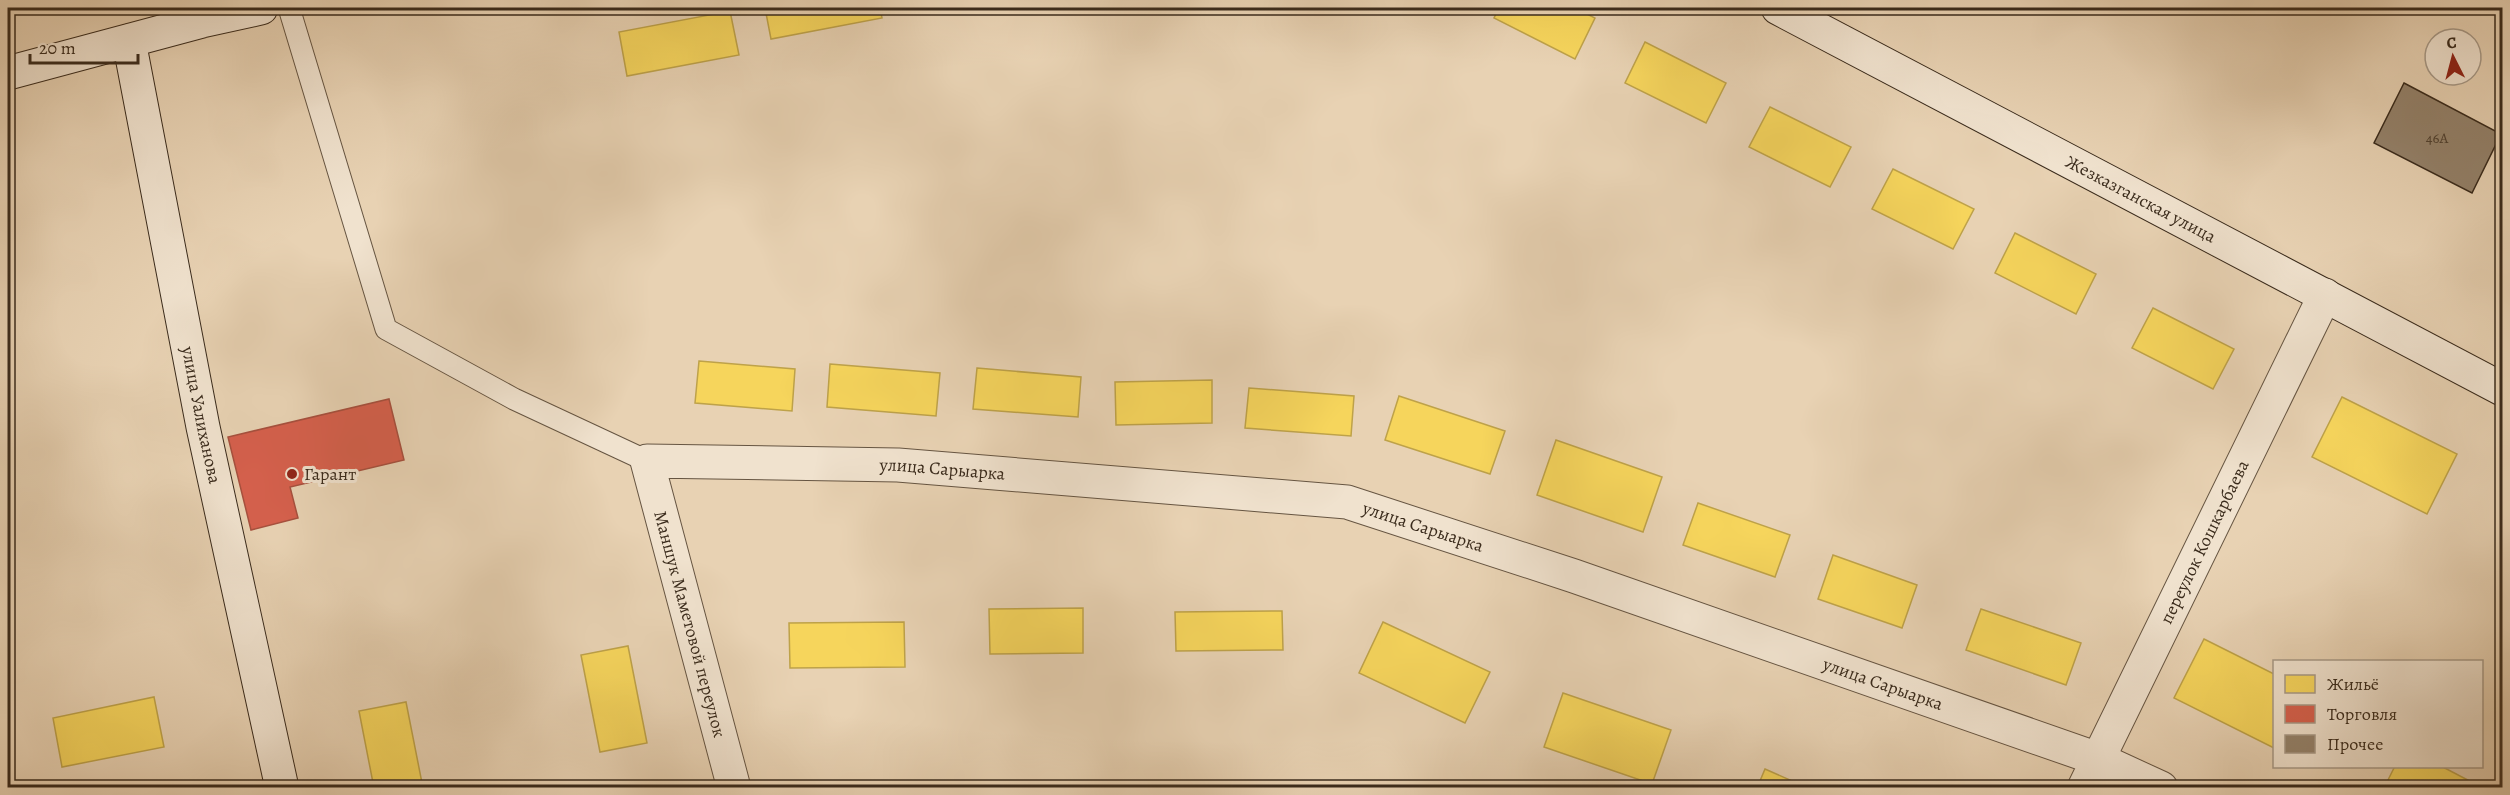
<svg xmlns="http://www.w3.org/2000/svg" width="2510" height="795" font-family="Alegreya,serif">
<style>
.homes{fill:#f6d55c;stroke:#bea249;stroke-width:1.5}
.shops{fill:#d6604d;stroke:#a7503e;stroke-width:1.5}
.building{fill:#94826b;stroke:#3a2b1c;stroke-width:1.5}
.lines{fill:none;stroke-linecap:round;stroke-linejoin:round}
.lane-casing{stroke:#665542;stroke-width:23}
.street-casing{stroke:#665542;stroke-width:35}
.secondary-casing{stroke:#3a2b1c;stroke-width:35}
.lane{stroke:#f0e2ce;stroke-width:21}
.street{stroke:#f0e2ce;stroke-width:33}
.secondary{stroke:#f0e2ce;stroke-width:33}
.poi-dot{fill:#8f2418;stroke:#f0e2ce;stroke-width:2}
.labels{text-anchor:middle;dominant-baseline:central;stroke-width:6;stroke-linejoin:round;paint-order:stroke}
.number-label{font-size:15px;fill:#504130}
.street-label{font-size:18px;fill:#3a2b1c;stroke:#f0e2ce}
.poi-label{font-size:18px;fill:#3a2b1c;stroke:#f0e2ce;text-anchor:start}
</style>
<rect width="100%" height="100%" fill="#e8d2b3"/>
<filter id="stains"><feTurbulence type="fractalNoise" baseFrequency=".00333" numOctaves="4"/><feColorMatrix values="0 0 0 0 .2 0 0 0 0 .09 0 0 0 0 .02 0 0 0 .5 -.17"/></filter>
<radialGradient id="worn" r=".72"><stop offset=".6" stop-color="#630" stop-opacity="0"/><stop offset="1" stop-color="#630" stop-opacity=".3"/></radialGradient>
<g class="homes">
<path d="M765,8H880L882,18L771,39Z"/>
<path d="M1499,8H1575L1595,18L1575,59L1494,18Z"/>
<path d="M730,11L739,55L627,76L619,32Z"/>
<path d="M1645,42L1726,83L1706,123L1625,83Z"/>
<path d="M1770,107L1851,147L1830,187L1749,147Z"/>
<path d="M1893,169L1974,209L1953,249L1872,209Z"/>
<path d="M2015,233L2096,274L2076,314L1995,273Z"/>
<path d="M2153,308L2234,349L2213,389L2132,348Z"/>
<path d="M699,361L795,369L792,411L695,403Z"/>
<path d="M830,364L940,373L936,416L827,407Z"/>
<path d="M977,368L1081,377L1078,417L973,409Z"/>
<path d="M1212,380V423L1116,425L1115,382Z"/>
<path d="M1249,388L1354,396L1351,436L1245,428Z"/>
<path d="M1399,396L1505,431L1490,474L1385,440Z"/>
<path d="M2342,397L2457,454L2427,514L2312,457Z"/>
<path d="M1556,440L1662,477L1643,532L1537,495Z"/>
<path d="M1698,503L1790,535L1775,577L1683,545Z"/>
<path d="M2502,541V556L2496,553Z"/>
<path d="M1833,555L1917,585L1902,628L1818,599Z"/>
<path d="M1083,608V653L990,654L989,609Z"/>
<path d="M1981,609L2081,643L2066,685L1966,650Z"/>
<path d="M1282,611L1283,650L1176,651L1175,612Z"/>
<path d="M904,622L905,667L790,668L789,623Z"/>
<path d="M1383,622L1490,672L1465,723L1359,673Z"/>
<path d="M2204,639L2274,674V748L2174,698Z"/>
<path d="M628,646L647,743L600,752L581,655Z"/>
<path d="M1563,693L1671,730L1652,784L1544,747Z"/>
<path d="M154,697L164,747L62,767L53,718Z"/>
<path d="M406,702L423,788H374L359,711Z"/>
<path d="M2395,766H2441L2483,788H2384Z"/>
<path d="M1765,769L1808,788H1757Z"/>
</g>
<path class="shops" d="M389,399L404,460L290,487L298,518L251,530L228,437Z"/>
<path class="building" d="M2404,83L2501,134L2472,193L2374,143Z"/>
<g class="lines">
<defs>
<path id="lane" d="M289,8L386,329L514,399L647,461"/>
<g id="street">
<path id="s1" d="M734,788L647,461L898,465L1347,502L1574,576L2098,759L2161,788"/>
<path id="s2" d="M2084,788L2325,295"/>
</g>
<g id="secondary">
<path id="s3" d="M1778,8L2502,389"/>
<path id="s4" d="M129,41L203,427L282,788"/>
<path d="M8,73L202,21L261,8"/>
</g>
</defs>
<use href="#lane" class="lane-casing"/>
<use href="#street" class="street-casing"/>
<use href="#secondary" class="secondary-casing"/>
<use href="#lane" class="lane"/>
<use href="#street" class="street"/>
<use href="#secondary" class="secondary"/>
</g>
<circle class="poi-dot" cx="292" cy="474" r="6"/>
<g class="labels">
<g class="number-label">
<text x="2437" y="138">46А</text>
</g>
<g class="street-label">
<text stroke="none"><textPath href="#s3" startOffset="410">Жезказганская улица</textPath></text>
<text stroke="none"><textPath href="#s4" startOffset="381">улица Уалиханова</textPath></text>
<text stroke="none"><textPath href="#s1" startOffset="634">улица Сарыарка</textPath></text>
<text stroke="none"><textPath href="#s1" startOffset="1120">улица Сарыарка</textPath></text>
<text stroke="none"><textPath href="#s2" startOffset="274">переулок Кошкарбаева</textPath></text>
<text transform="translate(690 624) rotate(75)">Маншук Маметовой переулок</text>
<text stroke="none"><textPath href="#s1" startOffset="1606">улица Сарыарка</textPath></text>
</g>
<g class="poi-label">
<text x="304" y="474">Гарант</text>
</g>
</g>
<rect width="2510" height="795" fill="none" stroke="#e8d2b3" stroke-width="30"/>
<rect x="9" y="9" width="2492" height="777" fill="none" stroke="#3a2b1c" stroke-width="3"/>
<rect x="15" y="15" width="2480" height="765" fill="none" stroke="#3a2b1c" stroke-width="1.5"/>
<rect x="2273" y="660" width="210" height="108" fill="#f0e2ce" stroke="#a79987" stroke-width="1.5"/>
<rect x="2285" y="675" width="30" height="18" fill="#f6d55c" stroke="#a79987" stroke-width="1.5"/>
<text x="2327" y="690" font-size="18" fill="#3a2b1c">Жильё</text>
<rect x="2285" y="705" width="30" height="18" fill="#d6604d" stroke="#a79987" stroke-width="1.5"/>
<text x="2327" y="720" font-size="18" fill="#3a2b1c">Торговля</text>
<rect x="2285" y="735" width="30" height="18" fill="#94826b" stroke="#a79987" stroke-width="1.5"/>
<text x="2327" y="750" font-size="18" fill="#3a2b1c">Прочее</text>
<g transform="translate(2453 57) rotate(354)"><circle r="28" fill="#f0e2ce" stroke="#a79987" stroke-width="1.5"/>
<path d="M0-4.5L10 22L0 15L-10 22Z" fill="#8f2418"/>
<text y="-9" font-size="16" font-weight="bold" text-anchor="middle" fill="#3a2b1c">С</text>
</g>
<path d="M30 54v9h108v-9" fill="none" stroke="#3a2b1c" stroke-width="3"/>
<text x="39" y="54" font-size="18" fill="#3a2b1c" stroke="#f0e2ce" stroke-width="4.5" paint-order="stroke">20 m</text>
<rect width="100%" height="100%" filter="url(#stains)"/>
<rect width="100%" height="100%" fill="url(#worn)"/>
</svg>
